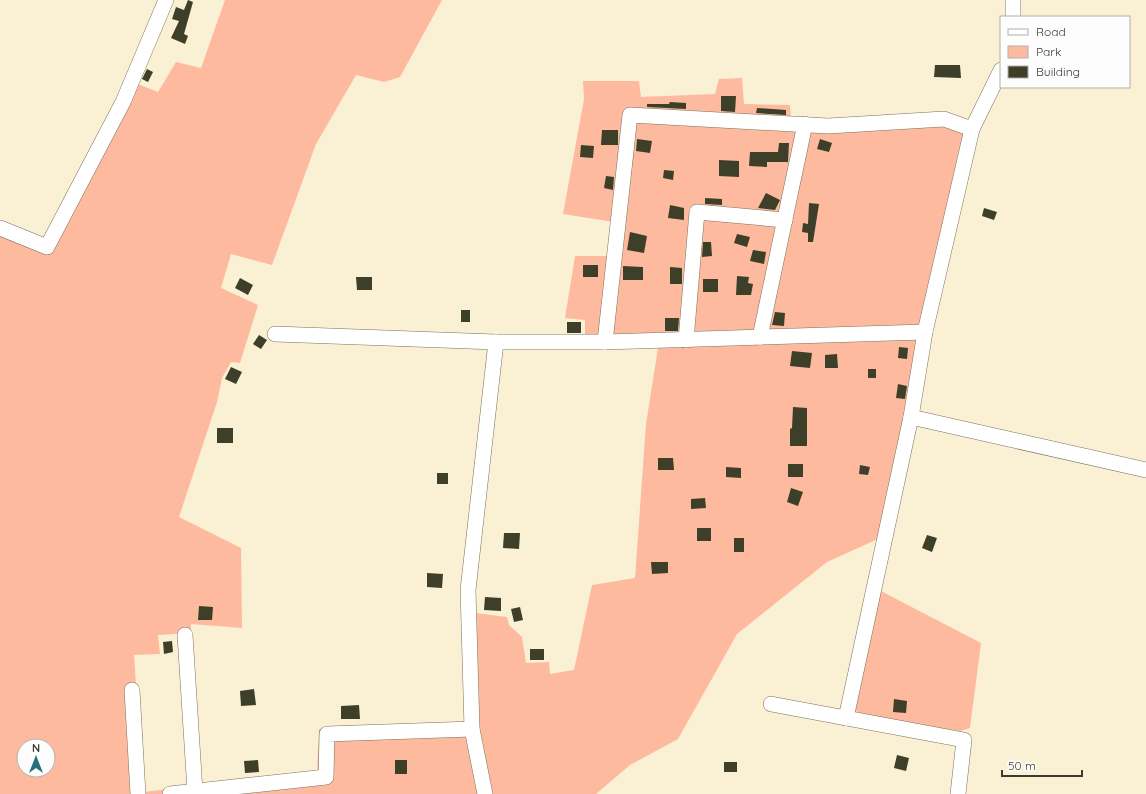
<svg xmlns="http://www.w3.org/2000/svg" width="1146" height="794" font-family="Quicksand,sans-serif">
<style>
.green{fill:#fdba9f;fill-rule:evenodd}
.building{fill:#3d3f28}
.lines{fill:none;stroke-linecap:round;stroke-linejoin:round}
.minor-casing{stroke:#7b725a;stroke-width:16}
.minor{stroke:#fff;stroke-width:15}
</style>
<rect width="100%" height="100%" fill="#faf0d4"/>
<g class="green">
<path d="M225,0H442L400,77L384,82L356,75L316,144L272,265L231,254L221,288L258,305L240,363L231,362L222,378L217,402L179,517L241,548L242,628L191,624V633L158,635L160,654L134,655L143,792L317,772L319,729L467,722L481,794H0V234L49,253L138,84L158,92L176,62L201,68ZM24,746H48V770H24Z"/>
<path d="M742,78L744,104L790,105L791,120L971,121L922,326L585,338V320L565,318L575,256H611L614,222L563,214L584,99L583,81H639L641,97L715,94L719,79Z"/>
<path d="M918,339L880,538L827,562L737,634L678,739L630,765L596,794H490L477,728L475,613L507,617L509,625L522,637L526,663L549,662L550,674L574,670L592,585L635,578L646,424L658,348Z"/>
<path d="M879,590L981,643L970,728L960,731L862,716L854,709Z"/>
</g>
<g class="building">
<path d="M188,0L193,2L184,34L188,36L185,44L171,38L179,21L172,19L176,7L184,10Z"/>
<path d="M935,65H960L961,78L934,77Z"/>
<path d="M147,69L153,72L148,82L142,79Z"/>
<path d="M721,96H736L735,112L721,111Z"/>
<path d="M670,102L686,103V109L647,107V104H669Z"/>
<path d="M757,108L786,110V115L756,113Z"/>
<path d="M602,130H618V145H601Z"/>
<path d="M637,139L652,141L650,153L636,151Z"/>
<path d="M820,139L832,143L829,152L817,149Z"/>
<path d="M779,143H789L788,162H767V167L749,166L750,152H778Z"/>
<path d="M581,145L594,146L593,158L580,157Z"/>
<path d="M719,160L739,161V177L719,176Z"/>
<path d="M664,170L674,171L673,180L663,178Z"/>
<path d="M606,176L614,177L613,190L604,188Z"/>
<path d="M766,193L780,200L775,210L758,208Z"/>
<path d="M705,198L722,199V205L705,204Z"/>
<path d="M809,203L819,204L813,242H808V233L802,232L803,223L808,224Z"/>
<path d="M670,205L684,208V220L668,218Z"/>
<path d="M984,208L997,212L994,220L982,216Z"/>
<path d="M630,232L647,236L644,253L627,250Z"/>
<path d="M737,234L750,237L747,247L734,243Z"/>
<path d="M703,242H711L712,256L702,257Z"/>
<path d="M753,250L766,252L764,264L750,261Z"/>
<rect x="583" y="265" width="15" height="12"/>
<path d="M623,266L643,267V280H623Z"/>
<path d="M670,267L682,268V284H670Z"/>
<path d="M737,276L749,277L748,283L753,284L751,295H736Z"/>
<path d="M356,277H372V290H357Z"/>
<path d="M240,278L253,285L248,295L235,288Z"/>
<rect x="703" y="279" width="15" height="13"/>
<rect x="461" y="310" width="9" height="12"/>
<path d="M775,312L785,313L784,326L772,325Z"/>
<path d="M665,318H679L678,331H665Z"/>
<rect x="567" y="322" width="14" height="11"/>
<path d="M259,335L267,340L261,349L253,344Z"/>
<path d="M899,347L908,348L907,359L898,358Z"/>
<path d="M792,351L812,353L810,368L790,366Z"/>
<path d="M837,354L838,368H825V355Z"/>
<path d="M231,367L242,372L236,384L225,379Z"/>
<rect x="868" y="369" width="8" height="9"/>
<path d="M898,384L907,386L905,399L896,398Z"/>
<path d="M793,407L807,408V446H790V429L792,428Z"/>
<rect x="217" y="428" width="16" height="15"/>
<path d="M658,458H673L674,470H658Z"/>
<rect x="788" y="464" width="15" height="13"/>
<path d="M860,465L870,467L868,475L859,474Z"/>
<path d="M726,467L741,468V478L726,477Z"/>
<rect x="437" y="473" width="11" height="11"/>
<path d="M791,488L803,492L798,506L787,502Z"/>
<path d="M705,498L706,508L691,509V499Z"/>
<rect x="697" y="528" width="14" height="13"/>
<path d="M504,533H520L519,549L503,548Z"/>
<path d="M927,535L937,538L932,552L922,548Z"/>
<rect x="734" y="538" width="10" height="14"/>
<path d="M651,562H668V573L652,574Z"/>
<path d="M427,573L443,574L442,588L427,587Z"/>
<path d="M485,597L501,598V611L484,610Z"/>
<path d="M199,606L213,607L212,620H198Z"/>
<path d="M520,607L523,620L514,622L511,609Z"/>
<path d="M172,641L173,652L164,654L163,642Z"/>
<rect x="530" y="649" width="14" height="11"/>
<path d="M254,689L256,705L241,706L240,691Z"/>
<path d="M894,699L907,701L906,713L893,712Z"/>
<path d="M359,705L360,719H341V706Z"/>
<path d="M897,755L909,758L906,771L894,768Z"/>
<path d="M258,760L259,772L245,773L244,761Z"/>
<rect x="395" y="760" width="12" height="14"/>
<rect x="724" y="762" width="13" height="10"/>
</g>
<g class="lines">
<defs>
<g id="minor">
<path d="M1013,17V0"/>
<path d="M0,228L47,247L123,102L166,0"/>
<path d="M275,334L496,342"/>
<path d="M760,337L805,124"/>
<path d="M686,340L697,212L785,220"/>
<path d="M605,342L630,115L828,126L944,119L972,129"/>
<path d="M911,417L1146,470"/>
<path d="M185,635L195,791"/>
<path d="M132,690L138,794"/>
<path d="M771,704L964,740L958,794"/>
<path d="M846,718L911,417L925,332L972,129L1001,70"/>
<path d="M170,794L326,777L327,734L472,729"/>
<path d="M485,794L472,729L468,590L496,342H605L925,332"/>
</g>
</defs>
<use href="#minor" class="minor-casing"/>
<use href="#minor" class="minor"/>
</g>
<rect x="1000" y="16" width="130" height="72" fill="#fdfdfd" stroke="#b1afab"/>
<rect x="1008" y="29" width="20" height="6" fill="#ffffff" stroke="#b1afab"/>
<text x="1036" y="36" font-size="12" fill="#3e3a2f">Road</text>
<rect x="1008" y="46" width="20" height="12" fill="#fdba9f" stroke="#b1afab"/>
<text x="1036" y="56" font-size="12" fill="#3e3a2f">Park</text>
<rect x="1008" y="66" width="20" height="12" fill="#3d3f28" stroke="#b1afab"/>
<text x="1036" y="76" font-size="12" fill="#3e3a2f">Building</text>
<g transform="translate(36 758)"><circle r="19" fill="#fdfdfd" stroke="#b1afab"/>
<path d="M0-3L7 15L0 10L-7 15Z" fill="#28707b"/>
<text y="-6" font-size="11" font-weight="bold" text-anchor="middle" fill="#3e3a2f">N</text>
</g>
<path d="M1002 770v6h80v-6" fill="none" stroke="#3e3a2f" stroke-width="2"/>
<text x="1008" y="770" font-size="12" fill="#3e3a2f" stroke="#fdfdfd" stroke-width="3" paint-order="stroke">50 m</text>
</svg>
